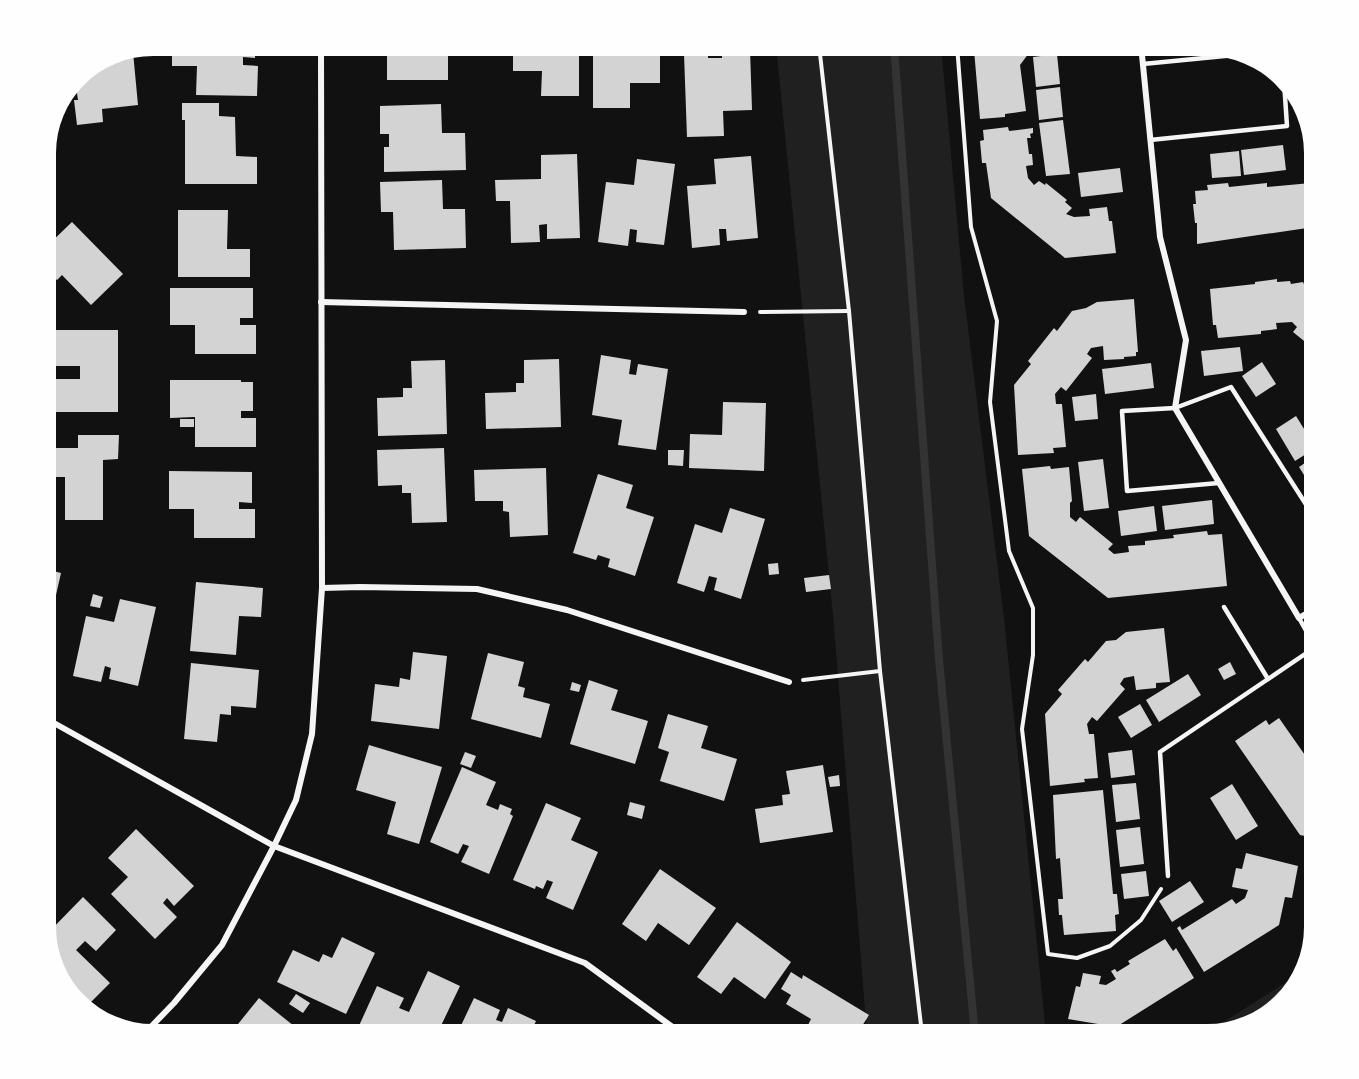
<svg xmlns="http://www.w3.org/2000/svg" width="1359" height="1079" font-family="'Public Sans',sans-serif">
<style>
.green{fill:#202020}
.lines{fill:none;stroke-linecap:round;stroke-linejoin:round}
.stream{stroke:#333;stroke-width:8}
.building{fill:#d3d3d3}
.path{stroke:#f5f5f5;stroke-width:4}
.service{stroke:#f5f5f5;stroke-width:4.5}
.minor{stroke:#f5f5f5;stroke-width:6}
</style>
<rect width="100%" height="100%" fill="#111"/>
<g class="green">
<path d="M776,45H941L964,296L1004,618L1046,1034H867L833,615Z"/>
<path d="M1296,976L1288,997L1254,1023L1205,1034Z"/>
</g>
<g class="lines">
<path class="stream" d="M894,45L939,660L975,1034"/>
</g>
<g class="building">
<path d="M172,45H255V58L243,57V65L258,66L257,96L196,95L197,66H172Z"/>
<path d="M392,45H475V51H448V80H387V49H392Z"/>
<path d="M513,45H579V96H541L542,71H513Z"/>
<path d="M593,45H660V83H630V108H593Z"/>
<path d="M978,45H1035L1020,65L1026,111L1005,114V117L980,119L974,50Z"/>
<path d="M1063,45H1103L1104,52L1064,56Z"/>
<path d="M722,49H750L752,110L723,111L724,136L687,137L684,54H708V58H722Z"/>
<path d="M133,52L138,105L102,109L103,122L77,125L74,100H78L75,80L81,72Z"/>
<path d="M1057,54L1060,84L1036,87L1033,57Z"/>
<path d="M1060,87L1063,117L1039,120L1036,90Z"/>
<path d="M1300,101L1303,105L1311,140L1305,141Z"/>
<path d="M182,103H219V116L235,117L236,156L257,157V184H185V120H182Z"/>
<path d="M441,104L442,133H465L466,170L384,172V147H389V134H380V106Z"/>
<path d="M1063,120L1070,174L1046,176L1039,123Z"/>
<path d="M1008,127L1009,131L1033,128V133L1030,134L1031,138H1027L1029,154H1032L1033,165L1026,166L1028,178L1034,185L1039,181L1045,185L1046,183L1067,200L1065,202L1072,208L1066,214L1074,217L1090,216L1089,209L1107,207L1109,221H1112L1116,253L1065,258L991,198L986,163H982L980,141L984,140L983,130Z"/>
<path d="M1283,145L1286,170L1244,175L1241,150Z"/>
<path d="M1239,151L1241,176L1212,178L1210,154Z"/>
<path d="M577,154L580,238L547,239V224L539,225L540,242L511,243L510,201H496L495,180L541,179V155Z"/>
<path d="M751,156L758,238L727,241L726,229H719L720,245L692,248L687,186L716,184L714,159Z"/>
<path d="M637,159L675,164L664,245L636,242L637,230L630,229L628,246L598,242L606,182L634,185Z"/>
<path d="M1120,168L1123,192L1081,197L1078,173Z"/>
<path d="M442,180L443,209H465L466,248L394,250L393,212H381L380,182Z"/>
<path d="M1228,183L1229,187L1267,183V187L1311,183V187H1314V227L1197,244V223H1195L1193,204H1196L1195,191L1208,190L1207,185Z"/>
<path d="M178,210H228L227,249H250V277H178Z"/>
<path d="M72,222L123,274L91,305L62,275L57,280L45,269V248Z"/>
<path d="M1277,279V282L1290,281L1291,284L1303,282L1307,291L1314,296V349L1293,332L1297,327L1292,322L1276,323L1277,329L1261,331V334L1218,338L1216,325H1213L1210,289L1255,284V282Z"/>
<path d="M170,288H253V318H240V325H256V354H195V325H170Z"/>
<path d="M1134,299L1138,352H1136V356L1124,357V359L1104,360L1103,346L1091,348L1087,354L1092,358L1066,391L1061,387L1055,394L1056,404H1062L1066,447L1053,448L1054,453L1018,455L1014,385L1031,364L1028,361L1054,328L1057,331L1072,311L1086,308L1097,302Z"/>
<path d="M53,330H118V412H53V379H80V366H53Z"/>
<path d="M1240,347L1243,371L1204,376L1201,351Z"/>
<path d="M601,355L631,360L629,374L636,375L638,364L668,369L656,450L618,445L622,420L592,415Z"/>
<path d="M559,359L561,427L486,429L485,393L516,392V383H524V360Z"/>
<path d="M445,360L447,434L378,436L377,398L403,397V388H412L411,361Z"/>
<path d="M1262,362L1276,384L1256,397L1242,376Z"/>
<path d="M1151,363L1154,388L1105,394L1102,369Z"/>
<path d="M170,380H241V382H253V411H241V418H256V447H195V417L170,418Z"/>
<path d="M1096,394L1098,419L1075,421L1072,397Z"/>
<path d="M723,402L766,403L764,471L689,468L690,434L722,435Z"/>
<path d="M1296,416L1314,445V449L1295,461L1276,429Z"/>
<rect x="180" y="419" width="14" height="8"/>
<path d="M78,435H119L118,459L103,460V520H65V477H50V448H78Z"/>
<path d="M444,448L447,522L412,523L411,493H402V485L378,486L377,450Z"/>
<path d="M668,450H684L683,466L668,465Z"/>
<path d="M1314,457V491L1299,467Z"/>
<path d="M1103,459L1109,508L1084,511L1078,462Z"/>
<path d="M1050,466L1051,469L1069,467L1072,501L1070,503V517L1076,522L1080,517L1113,544L1108,549L1114,554L1129,552L1128,546L1145,545V541L1174,538L1173,535L1207,531L1208,535L1222,534L1227,586L1108,598L1029,536L1022,469Z"/>
<path d="M546,468L548,535L510,537L509,512L503,511V501H475L474,470Z"/>
<path d="M169,471L252,472V503L239,502V509H255V538H194V509H169Z"/>
<path d="M598,474L633,485L626,508L654,517L635,576L608,567L610,559L598,555L596,560L573,553Z"/>
<path d="M1212,500L1214,524L1165,530L1162,506Z"/>
<path d="M1154,506L1157,531L1121,536L1118,511Z"/>
<path d="M730,508L765,519L741,599L714,590L717,578L709,576L704,592L677,583L695,524L722,533Z"/>
<path d="M778,563L779,574L769,575L768,564Z"/>
<path d="M45,569L61,573L46,639H45Z"/>
<path d="M829,575L831,589L806,592L804,578Z"/>
<path d="M196,582L263,588L261,617L239,616L236,655L190,651Z"/>
<path d="M93,594L103,597L100,608L90,606Z"/>
<path d="M120,599L156,607L138,686L109,679L111,668L105,666L101,682L73,676L86,616L114,622Z"/>
<path d="M1164,628L1170,682L1156,683V688L1136,690L1134,676L1124,678L1120,684L1125,689L1097,721L1092,717L1087,724L1089,734H1094L1098,778L1084,779L1085,782L1050,786L1045,714L1062,694L1058,690L1085,659L1088,662L1106,641L1116,640L1126,632Z"/>
<path d="M413,652L447,656L439,729L371,721L375,684L399,687L400,678L410,680Z"/>
<path d="M488,653L524,662L518,686L525,688L523,697L550,704L541,738L471,719Z"/>
<path d="M1230,662L1236,674L1224,680L1218,669Z"/>
<path d="M191,663L259,670L256,708L231,706V715L220,714L217,742L184,739Z"/>
<path d="M1188,674L1201,695L1159,722L1146,700Z"/>
<path d="M589,680L618,690L611,710L648,721L635,764L570,744Z"/>
<path d="M572,682L581,685L579,692L570,690Z"/>
<path d="M1140,704L1152,725L1131,738L1118,717Z"/>
<path d="M668,714L708,726L701,748L737,759L724,801L660,781L669,752L658,748Z"/>
<path d="M1279,718L1314,768V838L1300,835L1235,741L1266,720L1269,725Z"/>
<path d="M1314,721V745L1304,728Z"/>
<path d="M369,745L442,767L419,844L387,834L396,802L356,790Z"/>
<path d="M1132,750L1135,775L1111,778L1108,753Z"/>
<path d="M465,752L476,756L471,768L460,764Z"/>
<path d="M823,765L833,832L760,843L755,809L783,805L782,795L790,794L786,771Z"/>
<path d="M462,767L496,782L486,805L498,810L500,804L512,809L510,814L513,816L489,874L461,862L469,846L463,844L458,854L430,842Z"/>
<path d="M839,775L840,786L830,787L828,777Z"/>
<path d="M1136,783L1140,819L1116,822L1112,785Z"/>
<path d="M1232,784L1258,826L1236,840L1210,798Z"/>
<path d="M1103,790L1113,894H1117L1119,914L1115,915L1116,931L1064,935L1062,915H1059L1058,899H1063L1060,858L1056,859L1053,795Z"/>
<path d="M630,802L645,806L642,819L627,815Z"/>
<path d="M546,803L581,818L571,840L598,852L573,910L546,898L553,882L547,880L543,889L536,886L535,889L513,880Z"/>
<path d="M1140,827L1144,864L1120,867L1116,830Z"/>
<path d="M136,829L194,886L174,906L167,898L163,903L177,917L155,939L111,894L128,877L108,858Z"/>
<path d="M1246,853L1298,866L1292,898L1285,897L1279,925L1204,972L1177,928L1180,926L1182,930L1232,899L1236,904L1245,898L1248,890L1232,887L1236,868L1242,869Z"/>
<path d="M660,869L716,908L689,945L658,923L646,941L622,924Z"/>
<path d="M1146,871L1149,896L1124,899L1121,874Z"/>
<path d="M1190,881L1204,902L1172,922L1159,901Z"/>
<path d="M83,897L116,930L96,951L85,941L76,950L110,983L86,1007L56,974L46,935Z"/>
<path d="M737,922L791,962L765,999L734,977L721,994L697,977Z"/>
<path d="M342,937L375,953L346,1014L277,982L293,950L319,962L323,954L332,958Z"/>
<path d="M1165,939L1173,951L1176,948L1194,978L1116,1027L1068,1019L1076,986L1080,987L1083,973L1101,976L1099,984L1106,985L1116,979L1111,971L1115,969L1117,972L1130,964L1128,961Z"/>
<path d="M428,971L460,986L437,1034H370L358,1028L377,986L404,998L399,1008L409,1012Z"/>
<path d="M791,972L802,979L803,975L869,1015L857,1034H813L806,1029L811,1019L786,1004L791,995L781,989Z"/>
<path d="M296,994L310,1003L303,1013L289,1004Z"/>
<path d="M259,998L304,1034H230Z"/>
<path d="M474,998L500,1010L496,1020L502,1022L508,1008L536,1021L530,1034H457Z"/>
</g>
<g class="lines">
<g class="path">
<path d="M819,45L849,311L880,671L922,1034"/>
<path d="M957,45L971,227L997,321L990,402L1009,551L1033,608V655L1022,729L1048,954L1077,958L1110,946L1141,920L1161,889"/>
<path d="M760,312L849,311"/>
<path d="M803,680L880,671"/>
</g>
<g class="service">
<path d="M1143,64L1235,55"/>
<path d="M1150,140L1287,126L1284,81"/>
<path d="M1219,483L1127,491L1122,411L1175,408L1231,387L1314,517"/>
<path d="M1224,607L1268,679"/>
<path d="M1299,618L1314,645"/>
<path d="M1168,876L1160,752L1314,648"/>
</g>
<g class="minor">
<path d="M1141,45L1160,237L1186,340L1175,408L1299,618L1314,609"/>
<path d="M321,302L744,312"/>
<path d="M322,588L360,587L477,589L567,610L789,682"/>
<path d="M45,718L274,846L585,963L682,1034"/>
<path d="M146,1032L174,1003L222,945L274,846L296,800L312,734L322,588L321,45"/>
</g>
</g>
<path d="M0 0H1359V1079H0ZM153 56H1207A97 97 0 0 1 1304 153V927A97 97 0 0 1 1207 1024H153A97 97 0 0 1 56 927V153A97 97 0 0 1 153 56Z" fill="#fefefe" fill-rule="evenodd"/>
</svg>
